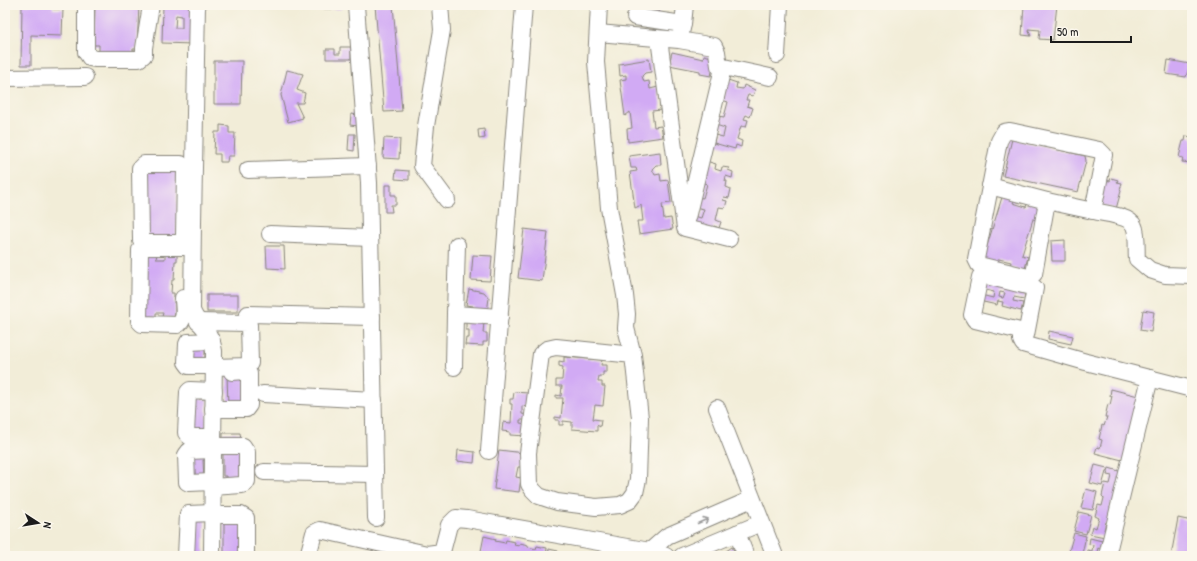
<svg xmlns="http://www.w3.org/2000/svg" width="1197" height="561" font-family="'Patrick Hand',sans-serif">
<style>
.building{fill:#d1aaf4;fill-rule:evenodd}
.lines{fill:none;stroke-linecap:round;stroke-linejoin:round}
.minor-casing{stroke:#87847a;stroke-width:18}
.minor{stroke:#fff;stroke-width:16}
.oneway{stroke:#999}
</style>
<rect width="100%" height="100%" fill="#fbf7ec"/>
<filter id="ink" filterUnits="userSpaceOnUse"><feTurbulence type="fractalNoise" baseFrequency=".025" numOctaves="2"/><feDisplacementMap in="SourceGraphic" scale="8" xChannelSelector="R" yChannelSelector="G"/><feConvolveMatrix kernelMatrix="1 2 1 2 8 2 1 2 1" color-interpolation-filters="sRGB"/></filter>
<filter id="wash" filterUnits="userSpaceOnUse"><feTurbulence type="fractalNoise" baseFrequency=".012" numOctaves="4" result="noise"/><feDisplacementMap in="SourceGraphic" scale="16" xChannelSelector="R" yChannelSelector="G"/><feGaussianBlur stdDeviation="0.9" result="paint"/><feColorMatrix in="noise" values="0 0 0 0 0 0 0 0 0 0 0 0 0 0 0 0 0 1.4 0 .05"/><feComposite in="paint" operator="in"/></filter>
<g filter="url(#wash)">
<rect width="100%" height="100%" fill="#f2edd8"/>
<g id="blocks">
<g class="building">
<path d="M22,5H53V9H63L62,36L31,35V65H21Z"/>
<path d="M95,5H139L137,49H133V55L99,54V45H94Z"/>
<path d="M163,5H195L193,44L162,43ZM176,15L182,16V28H175Z"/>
<path d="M266,5H341V9L266,8Z"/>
<path d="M375,5H393L402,111L384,112Z"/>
<path d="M624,5H660L659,14L628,12L629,8L624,7Z"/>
<path d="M1024,5H1057L1053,40L1039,39L1040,30L1028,29L1031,36L1022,35Z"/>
<path d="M340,47H351V59H326V49H335V54H340Z"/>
<path d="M672,52L703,59L704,55L715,58L711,76L700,74V71L669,65Z"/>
<path d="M649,59L651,72L645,73L642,76L644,82L649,81L650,89L658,87L661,110L652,111L654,127L661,126L663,137L628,142L627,129L632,128L630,112L625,116L620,80L626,79V75L620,76L619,64Z"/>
<path d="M1168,60L1190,64L1186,77L1166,74Z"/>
<path d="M214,61H242L241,104H214Z"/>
<path d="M287,70L303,74L297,90L305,93L303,103H296L303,118L288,122L281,95Z"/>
<path d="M728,80L737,83L736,88L743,89L744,85L755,90L753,96L748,95L746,100H749L747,106L753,108L750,117L746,115L744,119L748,120L746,127L741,126L737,139L742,141L741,147L736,145L735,149L714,143L715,137L711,136V134L723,137L725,128L716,125L718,116L724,117L728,102L722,100Z"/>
<path d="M351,114L359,115L358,126L350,125Z"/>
<path d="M220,125L229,126V133H235L234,156H228L227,162H220V154H214L215,132H220Z"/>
<path d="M484,129L485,138L479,139L478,130Z"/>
<path d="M349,134H355L354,151L348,150Z"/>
<path d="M1186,136L1192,137V163L1182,162L1183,158L1179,157L1183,141H1185Z"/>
<path d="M384,138L400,139L399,159L383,158Z"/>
<path d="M1012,139L1085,156L1086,161L1078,192L1003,176Z"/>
<path d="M660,152L661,165H656L652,169L655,175L660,174L661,181L668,180L671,203L662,204L664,219L671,218L673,229L639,234L637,221H643L641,205L635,208L630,172L637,171L636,168H631L629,156Z"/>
<path d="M706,161L716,164L715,169L721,171L722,167L729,168L728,170L733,172L732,178L726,176L725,181H727L726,187L731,189L729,198L724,197L723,200L727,201L725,208L719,207L716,220L721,222L719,228L714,226L713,230L692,225L690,215L701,218L704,209L694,207L697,197L703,198L707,184L700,182Z"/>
<path d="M147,166L178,167L176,241L144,240Z"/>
<path d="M396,170L409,171V180L395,179Z"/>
<path d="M1111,178L1118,180L1117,182L1122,183L1120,190L1121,191L1116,209L1098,204L1105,180L1110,181Z"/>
<path d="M385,185H391V195H396V205H391L392,212H385Z"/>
<path d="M1003,194L1015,198L1013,203L1026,207L1028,202L1044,206L1039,221L1033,219L1022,255L1028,257L1024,272L1010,267L1011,262L999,259L998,264L983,259Z"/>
<path d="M524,229L548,232L542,281L518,278Z"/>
<path d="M1065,240V261H1052L1051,241Z"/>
<path d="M266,246H284L285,269L267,268Z"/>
<path d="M144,254H157L156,259H165V254L177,255V261H175L174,280H172L171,293H174V303H175V318L162,317L163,313H156V317H142Z"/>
<path d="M473,255L492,256L490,281L471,280Z"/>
<path d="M985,278L1026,288L1024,299L1014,297L1013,301L1023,303L1021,311L1002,306L1003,302L998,301L997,305L979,301L981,295L993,298L994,292L982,289ZM1000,292L1005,293L1003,298L999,297Z"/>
<path d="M469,289L484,292L489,298L487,312L472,310L473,306L466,305Z"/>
<rect x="207" y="295" width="31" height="17"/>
<path d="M1143,310L1154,312L1151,332L1140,330Z"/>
<path d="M466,321L484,322L483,333H487V342H483V346L465,345L466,338H469V330H466Z"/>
<path d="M1049,331L1073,336L1071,344L1048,339Z"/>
<path d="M191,343H205V365L190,364Z"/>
<path d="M564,357L602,360L601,365H607V372H603V376H599L598,382H602V386H605L603,406L595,405L593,419L601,420L600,427L597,425V431L572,429V422L563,421V425H559V420H555V417L561,418L563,398H556V395L561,396L562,386H556V380H562L563,367L559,366V361L564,362Z"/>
<path d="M227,374H245L246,406L228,407Z"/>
<path d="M1111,389L1142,397L1126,461L1095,453L1097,447L1100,448L1102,440L1099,439L1102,425L1104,426L1107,417H1105L1108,404L1110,405L1112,396H1110Z"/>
<path d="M514,392L528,393V407L522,406V414L528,415V420H520V423L528,424L527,436L510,435V432L502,431L503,422L511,423L512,404H510V399H513Z"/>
<path d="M191,395H199V399H207L206,430L190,435Z"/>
<path d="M223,433H240L241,438L223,439Z"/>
<path d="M239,447L244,477L227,480V476H223V449Z"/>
<path d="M458,450L475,452L474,463L457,461Z"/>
<path d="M499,450L524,453L522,467H518L516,477L521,478L519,492L494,489Z"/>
<path d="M188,453H206V461L203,460L204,481H189Z"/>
<path d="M1095,465L1107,468L1102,486L1090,483Z"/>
<path d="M1109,468L1122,472L1114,502L1112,501L1110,508H1112L1109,523L1106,522L1104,530H1107L1105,537L1090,534L1092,526L1096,528L1099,518L1095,516L1098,505L1102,506L1104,498L1102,496L1105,483L1110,484L1112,476L1107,475Z"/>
<path d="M1086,489L1097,492L1093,510L1081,508Z"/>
<path d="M1079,512L1091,515L1086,534L1074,531Z"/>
<path d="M190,516H205L204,556L188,555Z"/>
<path d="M242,517V556H224V518Z"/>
<path d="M1178,518L1192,521V556H1171Z"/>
<path d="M1074,533L1086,536L1082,554L1069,551Z"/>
<path d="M484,536L496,539L495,541L505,543L506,540L515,542L514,545L519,546L520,543L528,545V547L536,549L537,546L547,548L546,556H480Z"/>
<path d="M1090,538L1102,541L1100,549L1098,548L1096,556H1085L1087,550L1092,551L1093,545L1089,544Z"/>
<path d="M732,547L737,556H719Z"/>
<path d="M549,549L558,551V555L561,556H548Z"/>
</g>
</g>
</g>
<g filter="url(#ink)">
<use href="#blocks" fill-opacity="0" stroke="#87847a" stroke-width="1"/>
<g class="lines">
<defs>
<g id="minor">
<path d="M86,5V52L90,58L96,59H139L144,55V48L151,5"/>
<path d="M197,5L193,222L192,310C195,320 202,324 207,332C211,338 213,345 214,351L212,556"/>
<path d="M356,5L369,183L376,518"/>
<path d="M440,5L442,30L426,126L422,166L447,200"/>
<path d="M599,5L596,62L609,208L625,295L627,314L626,328L633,355L640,418L638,479L635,493L629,501L620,505L596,507L557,502L539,496L533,490L529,484L528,453L541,354L547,349L556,347L633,355"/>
<path d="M635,17L683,24"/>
<path d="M598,33L679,40L714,46L717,52L719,66L770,77"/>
<path d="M681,33L683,24L685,5"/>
<path d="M659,39L685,228L729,239"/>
<path d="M777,55L780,5"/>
<path d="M5,78L85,77"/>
<path d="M144,164H181L185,169L184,238L180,243H143L141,241L140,168Z"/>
<path d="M248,170L368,166"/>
<path d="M990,186L1047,201L1093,211"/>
<path d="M1047,201L1034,274L1031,276L1028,277L979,265L976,259L999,141L1004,132L1010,131L1099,150L1104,155L1093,211C1104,213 1130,216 1134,226C1138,234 1136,251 1137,259L1150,270L1165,275L1192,276"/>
<path d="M687,218L723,68"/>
<path d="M270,234L370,238"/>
<path d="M982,275L1035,288L1026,335L1021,334L1020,331L975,320L972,315L980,277Z"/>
<path d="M183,298C183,307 187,320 177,325L142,324L139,321L140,250L143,247H192"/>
<path d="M248,314L372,317"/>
<path d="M455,314L457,245"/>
<path d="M198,322L247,323L249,325L250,363L248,366L214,367"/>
<path d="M1021,334V340L1023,344L1086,362L1192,389"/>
<path d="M212,341L188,342L187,344L186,362L189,366H214"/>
<path d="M454,367L455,314L500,317"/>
<path d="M263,394L374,400"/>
<path d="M717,408L775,556"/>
<path d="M213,409H246L249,405V374L245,371L232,372"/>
<path d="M213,437H190L186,433L188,392L190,390L214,391"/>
<path d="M489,451L524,5"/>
<path d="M264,472L375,474"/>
<path d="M212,482L189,483L187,482L186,455L189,451L213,450"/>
<path d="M212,487L242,485L245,484L247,481V452L243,446H213"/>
<path d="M212,515H241L246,518V556"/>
<path d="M737,533L746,556"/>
<path d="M650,551L667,536L752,499"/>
<path d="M186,556L188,514L212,513"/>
<path d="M308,556L314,533L320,530L427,554L442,552L449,525L456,518L467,519L650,551L666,556"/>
<path d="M682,556L761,523"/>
<path d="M1107,556L1150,378"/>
</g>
</defs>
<use href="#minor" class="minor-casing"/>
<use href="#minor" class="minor"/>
</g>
<defs><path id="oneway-shaft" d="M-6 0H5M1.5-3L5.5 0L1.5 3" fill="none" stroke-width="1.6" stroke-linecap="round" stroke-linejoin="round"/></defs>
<use class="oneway" href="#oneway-shaft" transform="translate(703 521) rotate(-24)"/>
</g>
<rect width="1197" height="561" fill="none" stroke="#fbf7ec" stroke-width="20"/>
<g transform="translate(38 523) rotate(102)" stroke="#fbf7ec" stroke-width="3" paint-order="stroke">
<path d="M0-3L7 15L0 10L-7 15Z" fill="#1c1c1c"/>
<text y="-6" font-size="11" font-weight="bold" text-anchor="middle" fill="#1c1c1c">N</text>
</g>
<path d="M1051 36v6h80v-6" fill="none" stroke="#1c1c1c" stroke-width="2"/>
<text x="1057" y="36" font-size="12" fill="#1c1c1c" stroke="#fbf7ec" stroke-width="3" paint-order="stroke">50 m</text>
</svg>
